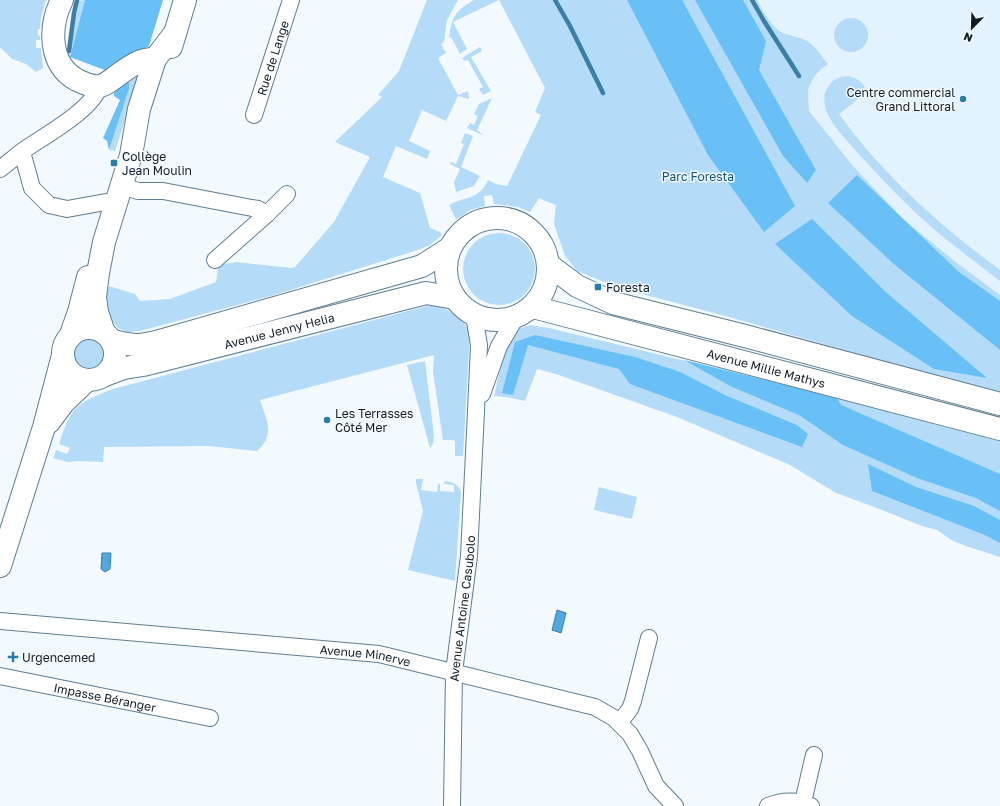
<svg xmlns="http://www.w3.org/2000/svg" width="1000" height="806" font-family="'Golos Text',sans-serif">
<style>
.built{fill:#e2f2fe}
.green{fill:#b4dcf8}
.forest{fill:#68c0f7}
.water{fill:#50a8de;stroke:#3c7ea6}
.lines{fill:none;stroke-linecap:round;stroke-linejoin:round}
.stream{stroke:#3c7ea6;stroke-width:4.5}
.street-casing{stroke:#5e7d93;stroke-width:18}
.secondary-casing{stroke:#5e7d93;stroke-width:24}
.street{stroke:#fff;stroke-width:16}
.secondary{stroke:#fff;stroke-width:22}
.poi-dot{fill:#297dad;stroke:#f3faff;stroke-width:1.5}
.labels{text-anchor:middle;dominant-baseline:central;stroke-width:3;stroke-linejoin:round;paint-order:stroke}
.street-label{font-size:12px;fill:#0f1c25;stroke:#f3faff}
.poi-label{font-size:12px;fill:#0f1c25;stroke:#f3faff;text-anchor:start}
.park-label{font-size:12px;fill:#0e5378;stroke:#f3faff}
</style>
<rect width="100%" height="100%" fill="#f3faff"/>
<path class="built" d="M752,0H1000V295L957,263L903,219L853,166L809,111L808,89Z"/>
<g class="green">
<path d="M0,0H46L41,17L40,29H38V35L40,36V40H36V48H41L43,68L36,72L26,64L12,59L2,49L0,48Z"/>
<path d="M85,0L70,57L69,56L74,15L77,1Z"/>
<path d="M427,0H458L447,20L444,42L441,44L446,53L438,58L458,95L468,91L469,99L458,96L446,121L422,110L409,141L430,151L427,159L396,146L383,177L420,193L430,228L440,232L442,235L430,245L418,250L271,296L140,331L128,332L118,328L110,319L105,298L109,286L135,294L140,301L170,299L216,282L219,263L225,264L236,262L291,268L295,267L334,222L370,157L335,142L382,97L378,95L399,71Z"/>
<path d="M474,0H757C763,11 770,25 781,32C790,36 802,37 810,43C818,49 822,58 828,64L821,69L814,77L808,89L809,111L853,166L903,219L957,263L1000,295V392L890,363L729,317L619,288L577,271L565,256L554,224L556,205L543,200L539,198L530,212L518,207L494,204L492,195L484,196L485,206L470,210L459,218L456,219L449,205C467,195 478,201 488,180L496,184L507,186L541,115L535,112L545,88L499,0L453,22L467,49L460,54L451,37L449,38C452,16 455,11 474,0Z"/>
<circle cx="851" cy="35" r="17"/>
<path d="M480,47L482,51L471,57L491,91L483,95L479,89L483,87L468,60L464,61L462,58Z"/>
<path d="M133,75L139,78L115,151L109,150L129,89L128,79Z"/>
<path d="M848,76C859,79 863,82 867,92L839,114C852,131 865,149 880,164C916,204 957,238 1000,270V281C973,260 944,239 919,216C897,195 877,174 857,152C846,139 832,126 826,110C824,102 823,94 828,87C833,79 839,77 848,76Z"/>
<path d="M492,98L477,130L484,136L467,128L470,123L474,125L478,116L474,114L479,104Z"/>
<path d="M465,133L473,136L461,167L480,176L474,186L456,192L454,182L460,169L450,164L451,162L456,164L464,144L461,143Z"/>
<circle cx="499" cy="269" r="36"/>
<path d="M437,305C452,312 463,318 470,333L463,456H455V441L452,440H443L433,372L434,355L260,400C266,419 276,435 257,451L209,446L104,447L103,462L80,461L68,462L53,458L56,450L67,454L70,448L59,444C71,406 77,403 113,389L427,306Z"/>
<path d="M530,325L549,328L843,399L1000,441V557L966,546L953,541L937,530L922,526L877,508L836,493L790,465L677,417L556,374L537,369L525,401L507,397L494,396L506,344L518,329Z"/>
<circle cx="89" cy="355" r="15"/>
<path d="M425,361L434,436L433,444L430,448L407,365Z"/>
<path d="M416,479H423L421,490L437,492L438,484H440V491L454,492V485L444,484L445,481C453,482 458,484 461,492L455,581L408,570L423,511L416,483Z"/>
<path d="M599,487L637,497L632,519L594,510Z"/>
</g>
<g class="forest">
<path d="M85,0H163L149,46L110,72L70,57Z"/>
<path d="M627,0H682L795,206L764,232L708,155Z"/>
<path d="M695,0H743L766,41L759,70L816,170L807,183L783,156Z"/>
<path d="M128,79L129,84V89L109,150L107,141L103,138L120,100L114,96V93Z"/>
<path d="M857,175L959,272L1000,301V350L895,265L828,203Z"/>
<path d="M812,219L888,294L987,378L934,369L852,316L775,244Z"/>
<path d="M535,335L635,357L680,372L727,396L797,425L808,434L802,447L630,384L619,369L528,345L513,395L502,393L515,342Z"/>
<path d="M684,360L837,398L841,405L1000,474V511L976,498L917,478L843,445L799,415L732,387Z"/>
<path d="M868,464L916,487L974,506L1000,520V543L985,535L872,491Z"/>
</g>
<g class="water">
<path d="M102,553H111L110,569L105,572L101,569Z"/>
<path d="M557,610L566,613L561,633L552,630Z"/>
</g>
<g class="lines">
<g class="stream">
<path d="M555,0L570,26L603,93"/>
<path d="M752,0L764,21L799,76"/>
<path d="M69,51L74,13L77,0"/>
</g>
<defs>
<g id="street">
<path id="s1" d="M254,115L291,0"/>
<path d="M22,152L32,188L49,205L67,209L117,200"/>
<path d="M0,169C8,163 16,156 24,150C44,136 94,109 99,86"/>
<path d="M122,186L138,191H163L252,208L258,209L267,214L215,260"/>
<path d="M267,214L287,194"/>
<path d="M482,394L499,346L516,317"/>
<path id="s2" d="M0,621L379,654L595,707L614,718L630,734L640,751L656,786L675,806"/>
<path id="s3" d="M0,676L210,718"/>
<path d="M619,723L630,709L633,701L649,638"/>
<path d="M803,802L814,755"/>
<path id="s4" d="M452,806L454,672L469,556L476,411L479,345L474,315"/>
<path d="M768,806C783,800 797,800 811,806"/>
</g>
<g id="secondary">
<path d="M62,0C49,26 48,64 77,80C83,83 92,87 100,86C105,85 110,81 114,78C128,68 137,59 155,59"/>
<path d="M171,47L185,0"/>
<circle cx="497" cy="269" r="51"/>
<path d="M549,265L577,286L613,303L745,336L1000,404"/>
<path id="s5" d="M533,307L1000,429"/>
<circle cx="89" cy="354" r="26"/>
<path d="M104,333L97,312L95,297L98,273L104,242L131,155L139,109L155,59L175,33"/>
<path d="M70,337L79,312L88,277"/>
<path d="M111,340C133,347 141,346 163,340L422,266L450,248"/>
<path id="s6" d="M105,375L124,368L143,365L426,293L455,298"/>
<path d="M49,422L64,402L87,380"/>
<path d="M0,566L44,427L63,355"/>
</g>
</defs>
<use href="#street" class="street-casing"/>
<use href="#secondary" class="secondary-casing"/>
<use href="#street" class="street"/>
<use href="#secondary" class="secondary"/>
</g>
<g class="poi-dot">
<circle cx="963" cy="99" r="4"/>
<rect x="110" y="159" width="8" height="8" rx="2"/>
<rect x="594" y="283" width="8" height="8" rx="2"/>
<circle cx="327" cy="420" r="4"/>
<path d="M11 651h4v4h4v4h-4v4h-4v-4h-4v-4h4z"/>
</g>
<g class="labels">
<g class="street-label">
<text stroke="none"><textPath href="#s1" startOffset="60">Rue de Lange</textPath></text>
<text stroke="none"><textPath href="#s6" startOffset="180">Avenue Jenny Helia</textPath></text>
<text stroke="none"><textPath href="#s5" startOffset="241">Avenue Millie Mathys</textPath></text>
<text stroke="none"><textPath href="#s4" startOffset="198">Avenue Antoine Casubolo</textPath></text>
<text stroke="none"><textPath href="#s2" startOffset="367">Avenue Minerve</textPath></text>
<text stroke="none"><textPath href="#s3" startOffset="107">Impasse Béranger</textPath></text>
</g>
<g class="poi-label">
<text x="955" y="92" text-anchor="end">Centre commercial<tspan x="955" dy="14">Grand Littoral</tspan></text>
<text x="122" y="156">Collège<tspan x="122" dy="14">Jean Moulin</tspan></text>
<text x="606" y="287">Foresta</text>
<text x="335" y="413">Les Terrasses<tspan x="335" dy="14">Côté Mer</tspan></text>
<text x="22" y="657">Urgencemed</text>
</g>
<g class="park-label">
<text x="698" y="176">Parc Foresta</text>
</g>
</g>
<g transform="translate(972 28) rotate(203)" stroke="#f3faff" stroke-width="3" paint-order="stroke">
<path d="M0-3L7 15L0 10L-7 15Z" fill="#0f1c25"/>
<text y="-6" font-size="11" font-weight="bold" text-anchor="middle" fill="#0f1c25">N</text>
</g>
</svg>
